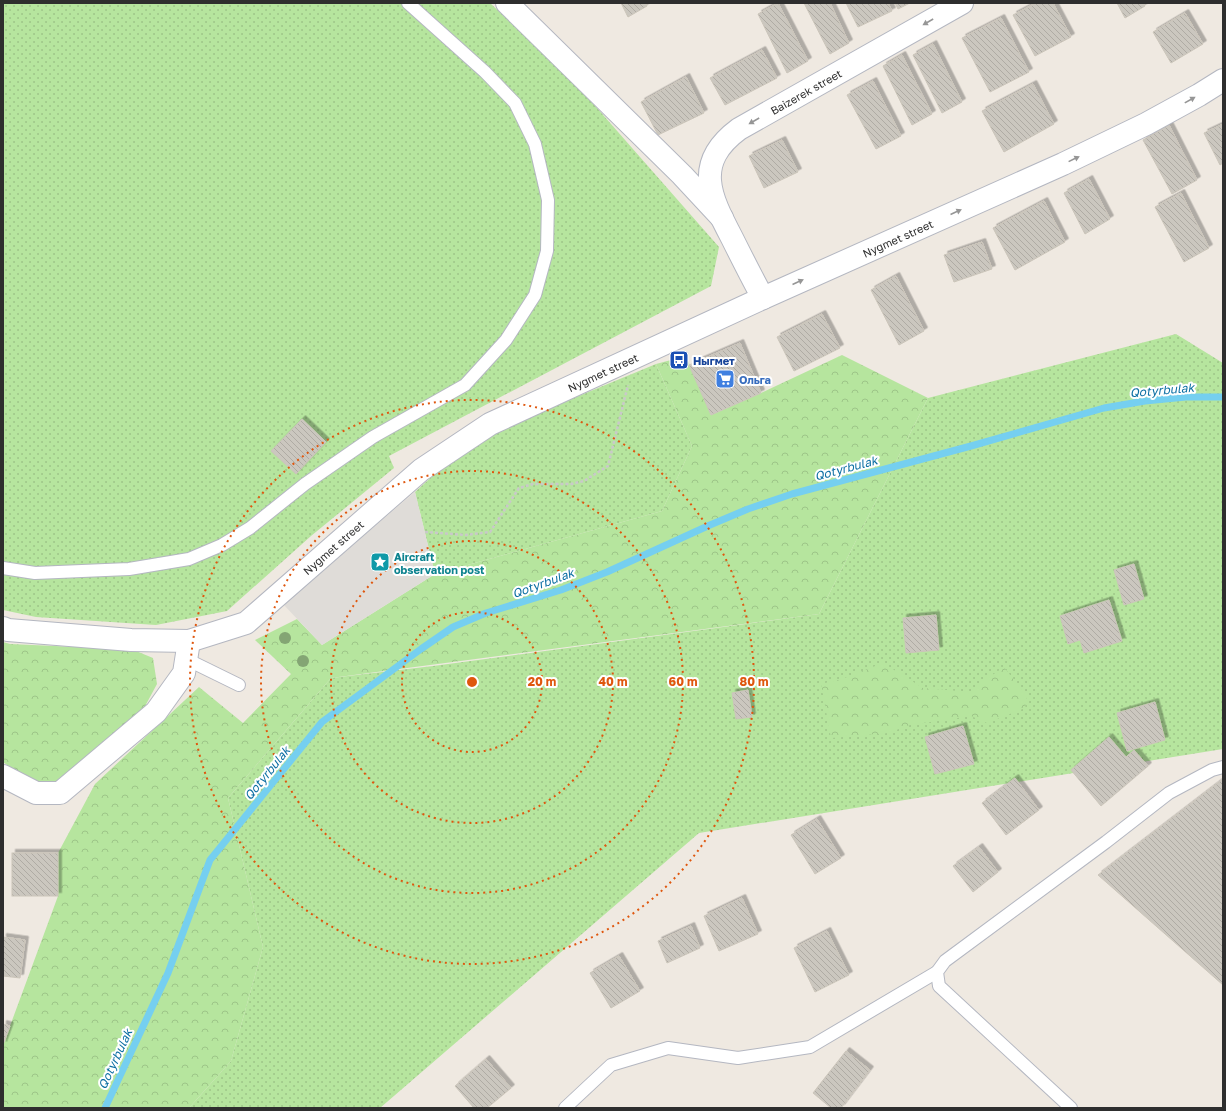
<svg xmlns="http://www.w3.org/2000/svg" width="1226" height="1111" font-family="'Golos Text',sans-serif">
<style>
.grass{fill:url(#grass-dots)}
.forest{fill:url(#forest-crowns)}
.plaza{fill:#dfdcd8}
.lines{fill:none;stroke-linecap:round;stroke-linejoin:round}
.stream{stroke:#75cff0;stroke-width:7}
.building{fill:url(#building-back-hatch);stroke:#cbc5ba;filter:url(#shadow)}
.service-casing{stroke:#b4b7c1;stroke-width:14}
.minor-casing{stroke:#b4b7c1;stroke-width:24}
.secondary-casing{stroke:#b4b7c1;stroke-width:24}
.path{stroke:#c9c9c9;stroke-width:2.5;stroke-dasharray:3 2;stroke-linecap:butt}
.service{stroke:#fff;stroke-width:12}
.minor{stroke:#fff;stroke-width:22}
.secondary{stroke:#fff;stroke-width:22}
.tree{fill:#84a574}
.oneway{fill:#969696}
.ring{fill:none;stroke:#df570e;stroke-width:2;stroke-dasharray:2 4}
.labels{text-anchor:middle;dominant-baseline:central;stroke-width:4;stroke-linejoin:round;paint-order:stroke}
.street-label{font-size:11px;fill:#2e2e2e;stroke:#fff}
.transit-label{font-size:11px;font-weight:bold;fill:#164399;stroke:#fff;text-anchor:start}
.shop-label{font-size:11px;font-weight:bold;fill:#366cbe;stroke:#fff;text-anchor:start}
.culture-label{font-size:11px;font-weight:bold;fill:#0d838f;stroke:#fff;text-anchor:start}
.water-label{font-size:12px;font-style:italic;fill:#0d6fa3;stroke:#fff}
.centre{fill:#df570e;stroke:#fff;stroke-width:2}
.ring-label{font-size:12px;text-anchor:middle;font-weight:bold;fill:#df570e;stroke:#fff;stroke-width:4;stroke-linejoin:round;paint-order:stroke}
</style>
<defs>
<pattern id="grass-dots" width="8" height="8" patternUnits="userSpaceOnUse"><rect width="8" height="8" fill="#b6e59e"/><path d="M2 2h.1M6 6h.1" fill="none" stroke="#9dc588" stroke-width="1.8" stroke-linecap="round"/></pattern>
<pattern id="forest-crowns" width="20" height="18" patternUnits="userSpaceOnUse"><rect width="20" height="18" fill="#b6e59e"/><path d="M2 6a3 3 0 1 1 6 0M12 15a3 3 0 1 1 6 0" fill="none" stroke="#9dc588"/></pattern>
<pattern id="building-back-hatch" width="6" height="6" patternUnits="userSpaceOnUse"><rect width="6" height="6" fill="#cbc7bf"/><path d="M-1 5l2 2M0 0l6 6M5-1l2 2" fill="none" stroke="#afaba4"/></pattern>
<filter id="shadow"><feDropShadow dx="3.5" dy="-3.5" stdDeviation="0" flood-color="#0004"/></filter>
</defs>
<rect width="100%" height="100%" fill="#efe9e1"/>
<g class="grass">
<path d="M3,3H490L575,83L719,247L711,286L389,456L394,468L311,536L227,611L156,625L36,617L3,610Z"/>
<path d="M1176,334L1223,363V749L699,833L380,1108H189L231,1061L263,947L228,798L331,678L433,666L819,614L928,398Z"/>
<path d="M656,364L692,446L662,511L435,574L415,492L438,471L499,429Z"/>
</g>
<g class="forest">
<path d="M842,355L928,398L819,614L331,678L228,798L263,947L231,1061L189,1108H3V1045L58,896V853L95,784L199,687L243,723L291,674L255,640L297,619L322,645L435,574L662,511L692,446L656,364L686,356L711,415L761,393Z"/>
<path d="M3,642L10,644L99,648L136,651L153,658L157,684L143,710L58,786L37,787L3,762Z"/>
<path d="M883,663L923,688L970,692L985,680L1004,667L1027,697L1025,708L987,723L971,716L910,725L888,733L831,738L821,684L842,679Z"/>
</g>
<path class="plaza" d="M415,492L435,574L322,645L283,604Z"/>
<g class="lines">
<path class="stream" d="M105,1108L168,973L210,860L322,722L421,649L453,627L486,613L561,590L607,572L710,525L748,509L792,494L971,446L1104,408L1145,401L1186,397H1223"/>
</g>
<g class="building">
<path d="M621,3H646L647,6L628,17Z"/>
<path d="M778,3L808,61L787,73L758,14Z"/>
<path d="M804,3H830L849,43L830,54Z"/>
<path d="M846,3H888L892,11L858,27Z"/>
<path d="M895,3H910L898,9Z"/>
<path d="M1036,3H1053L1071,37L1035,56L1013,15Z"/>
<path d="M1117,3H1143L1145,6L1125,18Z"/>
<path d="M1185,13L1203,44L1171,63L1153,32Z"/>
<path d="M1001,18L1029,72L990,92L962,38Z"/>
<path d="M933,44L962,102L942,113L913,55Z"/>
<path d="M762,50L777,78L725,105L710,78Z"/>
<path d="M902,55L932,114L912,125L883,66Z"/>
<path d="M686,77L704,113L658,135L641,102Z"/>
<path d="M873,81L901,136L876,149L847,95Z"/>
<path d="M1033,84L1054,124L1004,152L982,111Z"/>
<path d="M1223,124V163L1220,165L1204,133Z"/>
<path d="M1169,125L1197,180L1172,194L1143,140Z"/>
<path d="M782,140L798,172L764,188L749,156Z"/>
<path d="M1089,179L1110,219L1085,234L1064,193Z"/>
<path d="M1181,193L1209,248L1184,262L1155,207Z"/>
<path d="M1044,201L1065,242L1015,270L993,228Z"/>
<path d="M982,242L992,269L954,282L944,255Z"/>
<path d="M896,276L924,331L899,345L871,290Z"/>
<path d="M822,314L840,348L794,371L777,337Z"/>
<path d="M740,343L761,393L711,415L689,365Z"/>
<path d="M302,419L326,442L296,474L271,451Z"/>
<path d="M1134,564L1144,599L1124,605L1114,570Z"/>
<path d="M1109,600L1122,641L1084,653L1080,640L1068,644L1060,616Z"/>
<path d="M936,615L939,650L906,653L903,618Z"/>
<path d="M748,690L752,717L736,719L732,693Z"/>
<path d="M1155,702L1165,740L1127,751L1117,713Z"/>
<path d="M963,726L974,764L935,774L925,737Z"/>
<path d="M1109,737L1126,757L1134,750L1148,766L1101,806L1071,770Z"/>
<path d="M1015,778L1039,810L1006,835L982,803Z"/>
<path d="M1223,779V985L1098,875Z"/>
<path d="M817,819L841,858L815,874L791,835Z"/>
<path d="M979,847L998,872L973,892L953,866Z"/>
<rect x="12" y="853" width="46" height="43"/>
<path d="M742,898L758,934L719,951L704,916Z"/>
<path d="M691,926L700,948L667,963L658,941Z"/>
<path d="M827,931L849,975L815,992L794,948Z"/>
<path d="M3,937L25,940L20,978L3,976Z"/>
<path d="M619,956L640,991L611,1008L590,973Z"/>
<path d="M3,1024L10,1026L3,1045Z"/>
<path d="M846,1051L870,1070L841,1108H831L813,1093Z"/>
<path d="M486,1059L511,1088L487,1108H474L455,1086Z"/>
</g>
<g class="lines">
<defs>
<g id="service">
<path d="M3,568L35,573L129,569L189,559L222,545L250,528L305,484L373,437L465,385L506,340L535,295L547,251L548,200L535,144L515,103L485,72L408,3"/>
<path d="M186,659L239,685"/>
<path d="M565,1108L611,1065L668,1048L738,1058L810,1047L937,972"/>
<path d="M1071,1108L939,986L937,972L945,961L1106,842L1169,793L1212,770L1223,767"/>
</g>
<g id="minor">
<path d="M507,3L682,175L722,218"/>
<path d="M3,776L36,793H60L156,712L184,673L189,641"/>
</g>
<g id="secondary">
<path id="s1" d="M763,298C752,278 742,258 732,238C710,196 693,163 739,129L962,3"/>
<path id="s2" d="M3,628L8,630L131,640L189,641L246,623L421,470L490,424L763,298L1063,164L1146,124L1199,95L1223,80"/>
</g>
</defs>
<use href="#service" class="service-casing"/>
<use href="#minor" class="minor-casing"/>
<use href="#secondary" class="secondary-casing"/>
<path class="path" d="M425,532L465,535L490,532L519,488L533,484H571L584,481L608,466L628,385"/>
<use href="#service" class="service"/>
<use href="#minor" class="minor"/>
<use href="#secondary" class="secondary"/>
</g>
<g class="tree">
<circle cx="285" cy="638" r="6"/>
<circle cx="303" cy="661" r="6"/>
</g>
<defs><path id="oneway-solid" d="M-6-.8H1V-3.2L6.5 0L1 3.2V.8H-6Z"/></defs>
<g class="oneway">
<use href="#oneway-solid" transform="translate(928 22) rotate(150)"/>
<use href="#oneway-solid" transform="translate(1190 100) rotate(-29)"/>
<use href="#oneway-solid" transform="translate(754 121) rotate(150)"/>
<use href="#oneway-solid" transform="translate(1074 159) rotate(-26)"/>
<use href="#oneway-solid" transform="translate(956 212) rotate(-24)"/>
<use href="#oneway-solid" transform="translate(798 282) rotate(-24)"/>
</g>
<g class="ring">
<circle cx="472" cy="682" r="70"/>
<circle cx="472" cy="682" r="141"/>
<circle cx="472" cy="682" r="211"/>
<circle cx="472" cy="682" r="282"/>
</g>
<defs>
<symbol id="bus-square" viewBox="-11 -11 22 22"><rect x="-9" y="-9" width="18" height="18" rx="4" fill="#1a4fb4" stroke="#fff"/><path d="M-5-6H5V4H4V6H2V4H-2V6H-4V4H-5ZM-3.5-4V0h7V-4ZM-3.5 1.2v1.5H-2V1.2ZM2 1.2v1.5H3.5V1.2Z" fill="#fff"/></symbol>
<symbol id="supermarket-square" viewBox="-11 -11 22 22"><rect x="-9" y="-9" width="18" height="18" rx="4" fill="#3f7fe0" stroke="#fff"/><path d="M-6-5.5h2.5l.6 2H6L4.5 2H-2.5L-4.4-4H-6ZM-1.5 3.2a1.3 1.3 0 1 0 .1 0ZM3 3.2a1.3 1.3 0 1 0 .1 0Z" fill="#fff"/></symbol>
<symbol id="sight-square" viewBox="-11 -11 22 22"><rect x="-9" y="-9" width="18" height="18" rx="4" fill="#0f9aa8" stroke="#fff"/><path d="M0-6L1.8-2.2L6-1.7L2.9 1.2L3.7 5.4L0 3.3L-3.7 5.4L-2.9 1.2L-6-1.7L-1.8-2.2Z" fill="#fff"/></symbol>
</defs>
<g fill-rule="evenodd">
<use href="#bus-square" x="668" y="349" width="22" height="22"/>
<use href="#supermarket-square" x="714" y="368" width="22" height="22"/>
<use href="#sight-square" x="369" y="551" width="22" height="22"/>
</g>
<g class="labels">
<g class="street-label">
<text stroke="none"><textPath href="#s1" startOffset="268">Baizerek street</textPath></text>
<text stroke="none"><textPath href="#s2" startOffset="1010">Nygmet street</textPath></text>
<text stroke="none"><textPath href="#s2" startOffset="686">Nygmet street</textPath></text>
<text stroke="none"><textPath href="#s2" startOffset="362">Nygmet street</textPath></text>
</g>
<g class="transit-label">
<text x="693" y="360">Ныгмет</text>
</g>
<g class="shop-label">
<text x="739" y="379">Ольга</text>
</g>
<g class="culture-label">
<text x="394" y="556">Aircraft<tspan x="394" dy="13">observation post</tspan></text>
</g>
<g class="water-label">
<text transform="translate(1162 390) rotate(-5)">Qotyrbulak</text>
<text transform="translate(846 468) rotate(-15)">Qotyrbulak</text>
<text transform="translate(543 583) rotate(-20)">Qotyrbulak</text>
<text transform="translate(267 773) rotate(-51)">Qotyrbulak</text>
<text transform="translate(115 1059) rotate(-65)">Qotyrbulak</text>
</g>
</g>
<circle cx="472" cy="682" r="6" class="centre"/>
<g class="ring-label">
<text x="542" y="686">20 m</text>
<text x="613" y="686">40 m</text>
<text x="683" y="686">60 m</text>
<text x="754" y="686">80 m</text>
</g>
<rect width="1226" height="1111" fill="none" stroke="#2e2e2e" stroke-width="8"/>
</svg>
